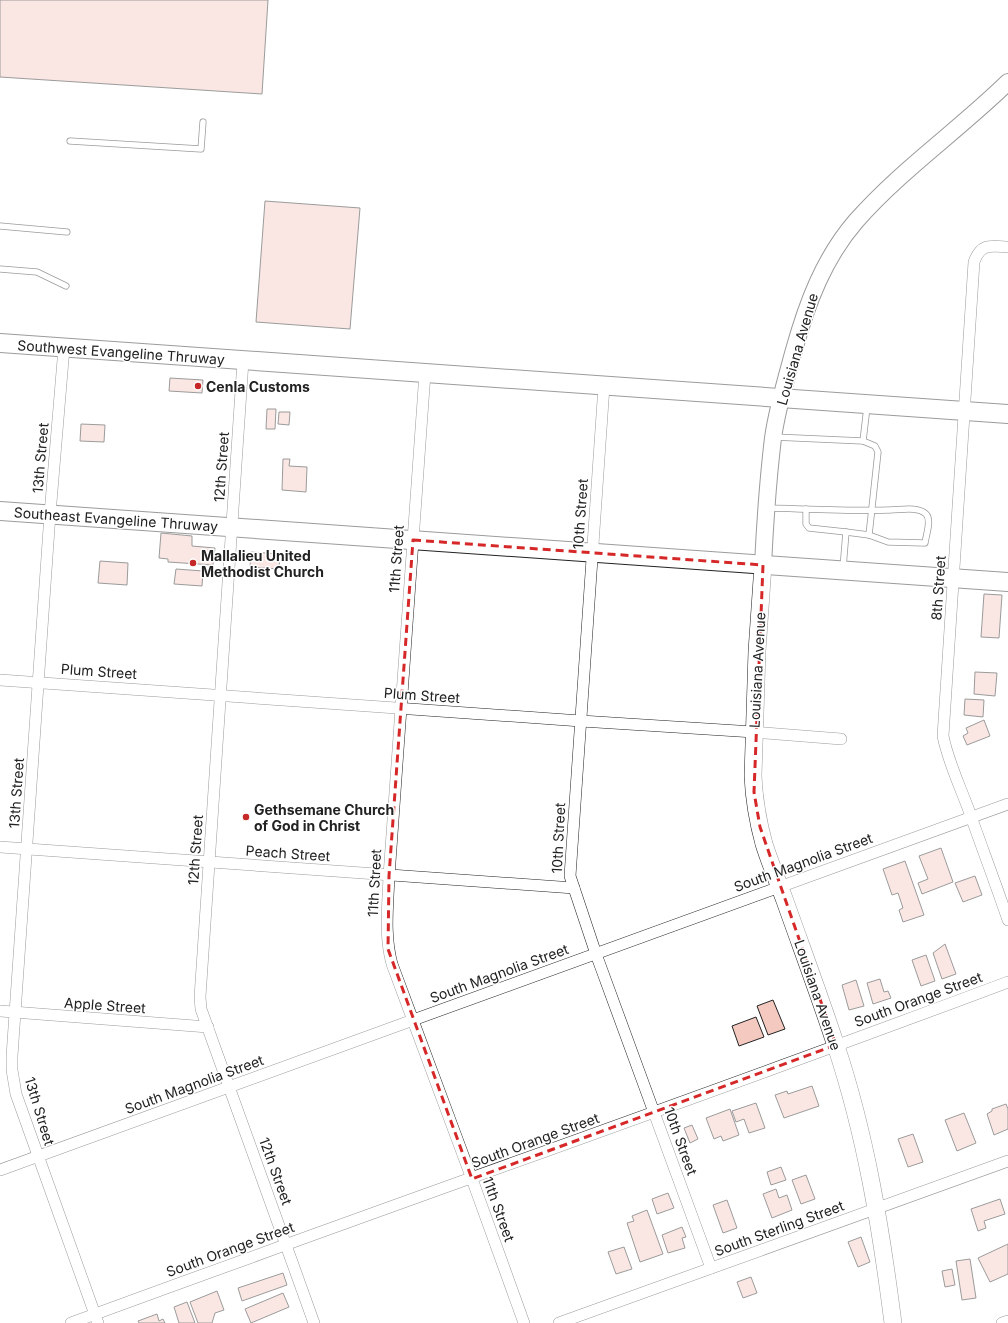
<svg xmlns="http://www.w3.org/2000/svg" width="1008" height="1323" font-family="Inter,sans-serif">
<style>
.building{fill:#f3c9c0;stroke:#222}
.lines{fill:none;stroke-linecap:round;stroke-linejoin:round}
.service-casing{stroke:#222;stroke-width:7}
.minor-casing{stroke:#222;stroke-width:12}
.secondary-casing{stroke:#222;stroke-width:18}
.primary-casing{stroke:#222;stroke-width:18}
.trunk-casing{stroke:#222;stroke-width:20}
.service{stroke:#fff;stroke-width:5.5}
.minor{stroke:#fff;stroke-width:11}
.secondary{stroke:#fff;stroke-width:16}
.primary{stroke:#fff;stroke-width:17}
.trunk{stroke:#fff;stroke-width:18}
.marked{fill:none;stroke:#d62828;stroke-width:3;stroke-dasharray:8 5;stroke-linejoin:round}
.poi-dot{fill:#c62828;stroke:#fff;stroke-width:1.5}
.labels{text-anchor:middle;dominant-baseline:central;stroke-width:3;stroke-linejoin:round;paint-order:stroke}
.street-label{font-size:14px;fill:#222;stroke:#fff}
.poi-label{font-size:14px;font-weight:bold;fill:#222;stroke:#fff;text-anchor:start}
</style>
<rect width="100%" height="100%" fill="#fff"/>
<g class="building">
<path d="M0,0H268L262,94L0,77Z"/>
<path d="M265,201L360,208L350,329L256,322Z"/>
<path d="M170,378L203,380L202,393L169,391Z"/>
<path d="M267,409H276L275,429H266Z"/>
<path d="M279,412H290L289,425L278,424Z"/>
<path d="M81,424L105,425L104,442L80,441Z"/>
<path d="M283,459H290L289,466L307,467L306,492L282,490Z"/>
<path d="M161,533L192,536V546L215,548L213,565L168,562V559L159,558Z"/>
<path d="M251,552L280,554L279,569L250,567Z"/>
<path d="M100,561L128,563L127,585L98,583Z"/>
<path d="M176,569L203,571L202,586L174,584Z"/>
<path d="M984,594L1002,595L999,638L981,637Z"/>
<path d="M975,672L997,673L995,696L974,694Z"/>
<path d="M965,699L984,700L983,717L964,715Z"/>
<path d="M984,720L990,736L967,745L963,736L968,733L966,728Z"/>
<path d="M941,848L953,882L922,894L918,883L928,879L919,856Z"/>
<path d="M905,861L924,915L903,922L899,910L903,908L898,893L892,895L883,869Z"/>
<path d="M975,876L982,895L963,902L955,883Z"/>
<path d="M945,944L956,974L942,979L933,953Z"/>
<path d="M926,955L935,981L921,986L912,960Z"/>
<path d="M880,979L884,992L888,991L891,998L873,1004L867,983Z"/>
<path d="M856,980L864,1006L849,1010L842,985Z"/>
<path d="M773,1000L785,1029L768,1035L757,1006Z"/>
<path d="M756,1017L764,1037L739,1046L732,1026Z"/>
<path d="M812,1086L819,1106L784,1118L775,1095L787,1091L788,1094Z"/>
<path d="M756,1103L765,1128L749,1133L744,1119L736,1122L732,1111Z"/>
<path d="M1006,1104L1008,1109V1129L994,1135L987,1114L992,1111V1109Z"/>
<path d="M730,1109L739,1135L723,1141L721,1136L714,1139L706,1118Z"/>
<path d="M964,1113L976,1143L957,1151L945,1120Z"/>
<path d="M692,1125L698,1139L690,1143L684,1128Z"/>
<path d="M913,1134L923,1162L908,1167L898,1139Z"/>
<path d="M781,1167L786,1180L771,1185L767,1172Z"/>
<path d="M806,1175L815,1199L801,1204L792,1180Z"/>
<path d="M776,1189L779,1198L787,1195L792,1210L772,1218L763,1194Z"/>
<path d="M668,1193L674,1208L657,1214L652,1199Z"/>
<path d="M1000,1199L1005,1214L984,1221L986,1228L978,1231L971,1209Z"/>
<path d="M727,1200L737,1228L723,1233L713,1205Z"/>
<path d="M647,1210L663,1254L640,1262L627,1223L634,1221L632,1216Z"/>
<path d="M682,1227L686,1237L682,1238L685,1248L668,1253L662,1235Z"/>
<path d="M861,1237L870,1262L858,1267L848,1242Z"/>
<path d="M1008,1244V1274L990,1282L978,1258Z"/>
<path d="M624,1247L632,1269L616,1274L608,1252Z"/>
<path d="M970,1259L976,1298L962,1300L956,1261Z"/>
<path d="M952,1269L955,1285L945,1287L942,1271Z"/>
<path d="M283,1273L287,1285L242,1301L238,1288Z"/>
<path d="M751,1277L757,1293L743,1298L737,1282Z"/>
<path d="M217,1291L224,1310L215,1313L212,1323H198L190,1302Z"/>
<path d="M283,1293L289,1307L251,1323L245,1309Z"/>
<path d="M187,1302L195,1323H179L174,1307Z"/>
<path d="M157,1314L159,1321L163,1319L165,1323H139L138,1321Z"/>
</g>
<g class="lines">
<defs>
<g id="service">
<path d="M70,141L201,149L203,122"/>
<path d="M0,226L67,232"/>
<path d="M0,269L37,272L66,286"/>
<path d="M774,437L863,441L875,446L878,452L869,535L846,532L843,568"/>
<path d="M863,441L867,407"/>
<path d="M768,508C809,509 850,511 890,510C900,510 918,506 926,514C932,520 926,535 925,543L888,542L869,535"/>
<path d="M806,509V524L809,528L846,532"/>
</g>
<g id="minor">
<path d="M1008,247C990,246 981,243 974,262L943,736C948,761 959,784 968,808C981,845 995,882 1008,920"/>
<path d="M64,348L50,514L15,1013L12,1056V1070L16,1094L98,1323"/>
<path d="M243,361L200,997L201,1009L314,1323"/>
<path d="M425,373L389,876C388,905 384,935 392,964L472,1179L524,1323"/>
<path d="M604,386L570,876L596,954L711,1268"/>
<path d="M0,680L581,721L754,732L841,739"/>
<path d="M0,847L574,888"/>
<path d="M0,1011L208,1027"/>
<path d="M0,1170L1008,804"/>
<path d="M71,1323C383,1208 697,1099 1008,982"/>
<path d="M559,1323L1008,1161"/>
<path d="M1002,1323L1008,1321"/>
</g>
<path id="secondary" d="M763,565C765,523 768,480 773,438C777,409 786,379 794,350C807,303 824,258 856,221C902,169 959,130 1008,82"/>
<path id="primary" d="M763,565L757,651L753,776C754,799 758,822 764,844C770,863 778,882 785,901C802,949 820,997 836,1046C866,1136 881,1229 893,1323"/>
<g id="trunk">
<path d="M0,343L1008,414"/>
<path d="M0,511L1008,582"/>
</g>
</defs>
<use href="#service" class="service-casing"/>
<use href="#minor" class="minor-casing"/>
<use href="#secondary" class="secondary-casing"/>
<use href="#primary" class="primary-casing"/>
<use href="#trunk" class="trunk-casing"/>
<use href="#service" class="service"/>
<use href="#minor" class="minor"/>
<use href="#secondary" class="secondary"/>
<use href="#primary" class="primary"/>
<use href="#trunk" class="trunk"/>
</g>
<path d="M0 0H1008V1323H0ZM413,540L763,565L754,792L760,827L836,1045L472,1179L388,949L389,876Z" fill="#fff" fill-opacity=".55" fill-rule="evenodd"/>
<path class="marked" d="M413,540L763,565L754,792L760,827L836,1045L472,1179L388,949L389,876Z"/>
<g class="poi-dot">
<circle cx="198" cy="386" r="4"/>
<circle cx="193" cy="563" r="4"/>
<circle cx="246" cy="817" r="4"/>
</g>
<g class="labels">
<g class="street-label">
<text transform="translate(797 349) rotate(-74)">Louisiana Avenue</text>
<text transform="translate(121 352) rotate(4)">Southwest Evangeline Thruway</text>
<text transform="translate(40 458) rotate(-85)">13th Street</text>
<text transform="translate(221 467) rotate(-86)">12th Street</text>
<text transform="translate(580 514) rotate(-86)">10th Street</text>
<text transform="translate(116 519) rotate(4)">Southeast Evangeline Thruway</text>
<text transform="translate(396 559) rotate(-86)">11th Street</text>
<text transform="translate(938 588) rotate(-86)">8th Street</text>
<text transform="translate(757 670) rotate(-87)">Louisiana Avenue</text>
<text transform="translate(99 671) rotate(4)">Plum Street</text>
<text transform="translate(422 695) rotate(4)">Plum Street</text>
<text transform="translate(16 793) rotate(-86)">13th Street</text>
<text transform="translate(558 838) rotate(-87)">10th Street</text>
<text transform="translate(195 850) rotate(-86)">12th Street</text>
<text transform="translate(288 853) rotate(4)">Peach Street</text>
<text transform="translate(803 862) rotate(-20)">South Magnolia Street</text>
<text transform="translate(374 883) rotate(-87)">11th Street</text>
<text transform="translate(499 973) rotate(-20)">South Magnolia Street</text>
<text transform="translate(818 995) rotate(71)">Louisiana Avenue</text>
<text transform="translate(918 999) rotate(-20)">South Orange Street</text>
<text transform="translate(105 1005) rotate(4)">Apple Street</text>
<text transform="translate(194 1084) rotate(-20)">South Magnolia Street</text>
<text transform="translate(40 1111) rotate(73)">13th Street</text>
<text transform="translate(535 1140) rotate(-20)">South Orange Street</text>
<text transform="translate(681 1141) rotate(70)">10th Street</text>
<text transform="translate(276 1171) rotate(70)">12th Street</text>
<text transform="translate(499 1209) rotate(70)">11th Street</text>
<text transform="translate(779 1228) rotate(-20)">South Sterling Street</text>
<text transform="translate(230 1249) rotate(-20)">South Orange Street</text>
</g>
<g class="poi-label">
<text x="206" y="386">Cenla Customs</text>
<text x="201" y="555">Mallalieu United<tspan x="201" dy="16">Methodist Church</tspan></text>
<text x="254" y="809">Gethsemane Church<tspan x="254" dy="16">of God in Christ</tspan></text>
</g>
</g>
</svg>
